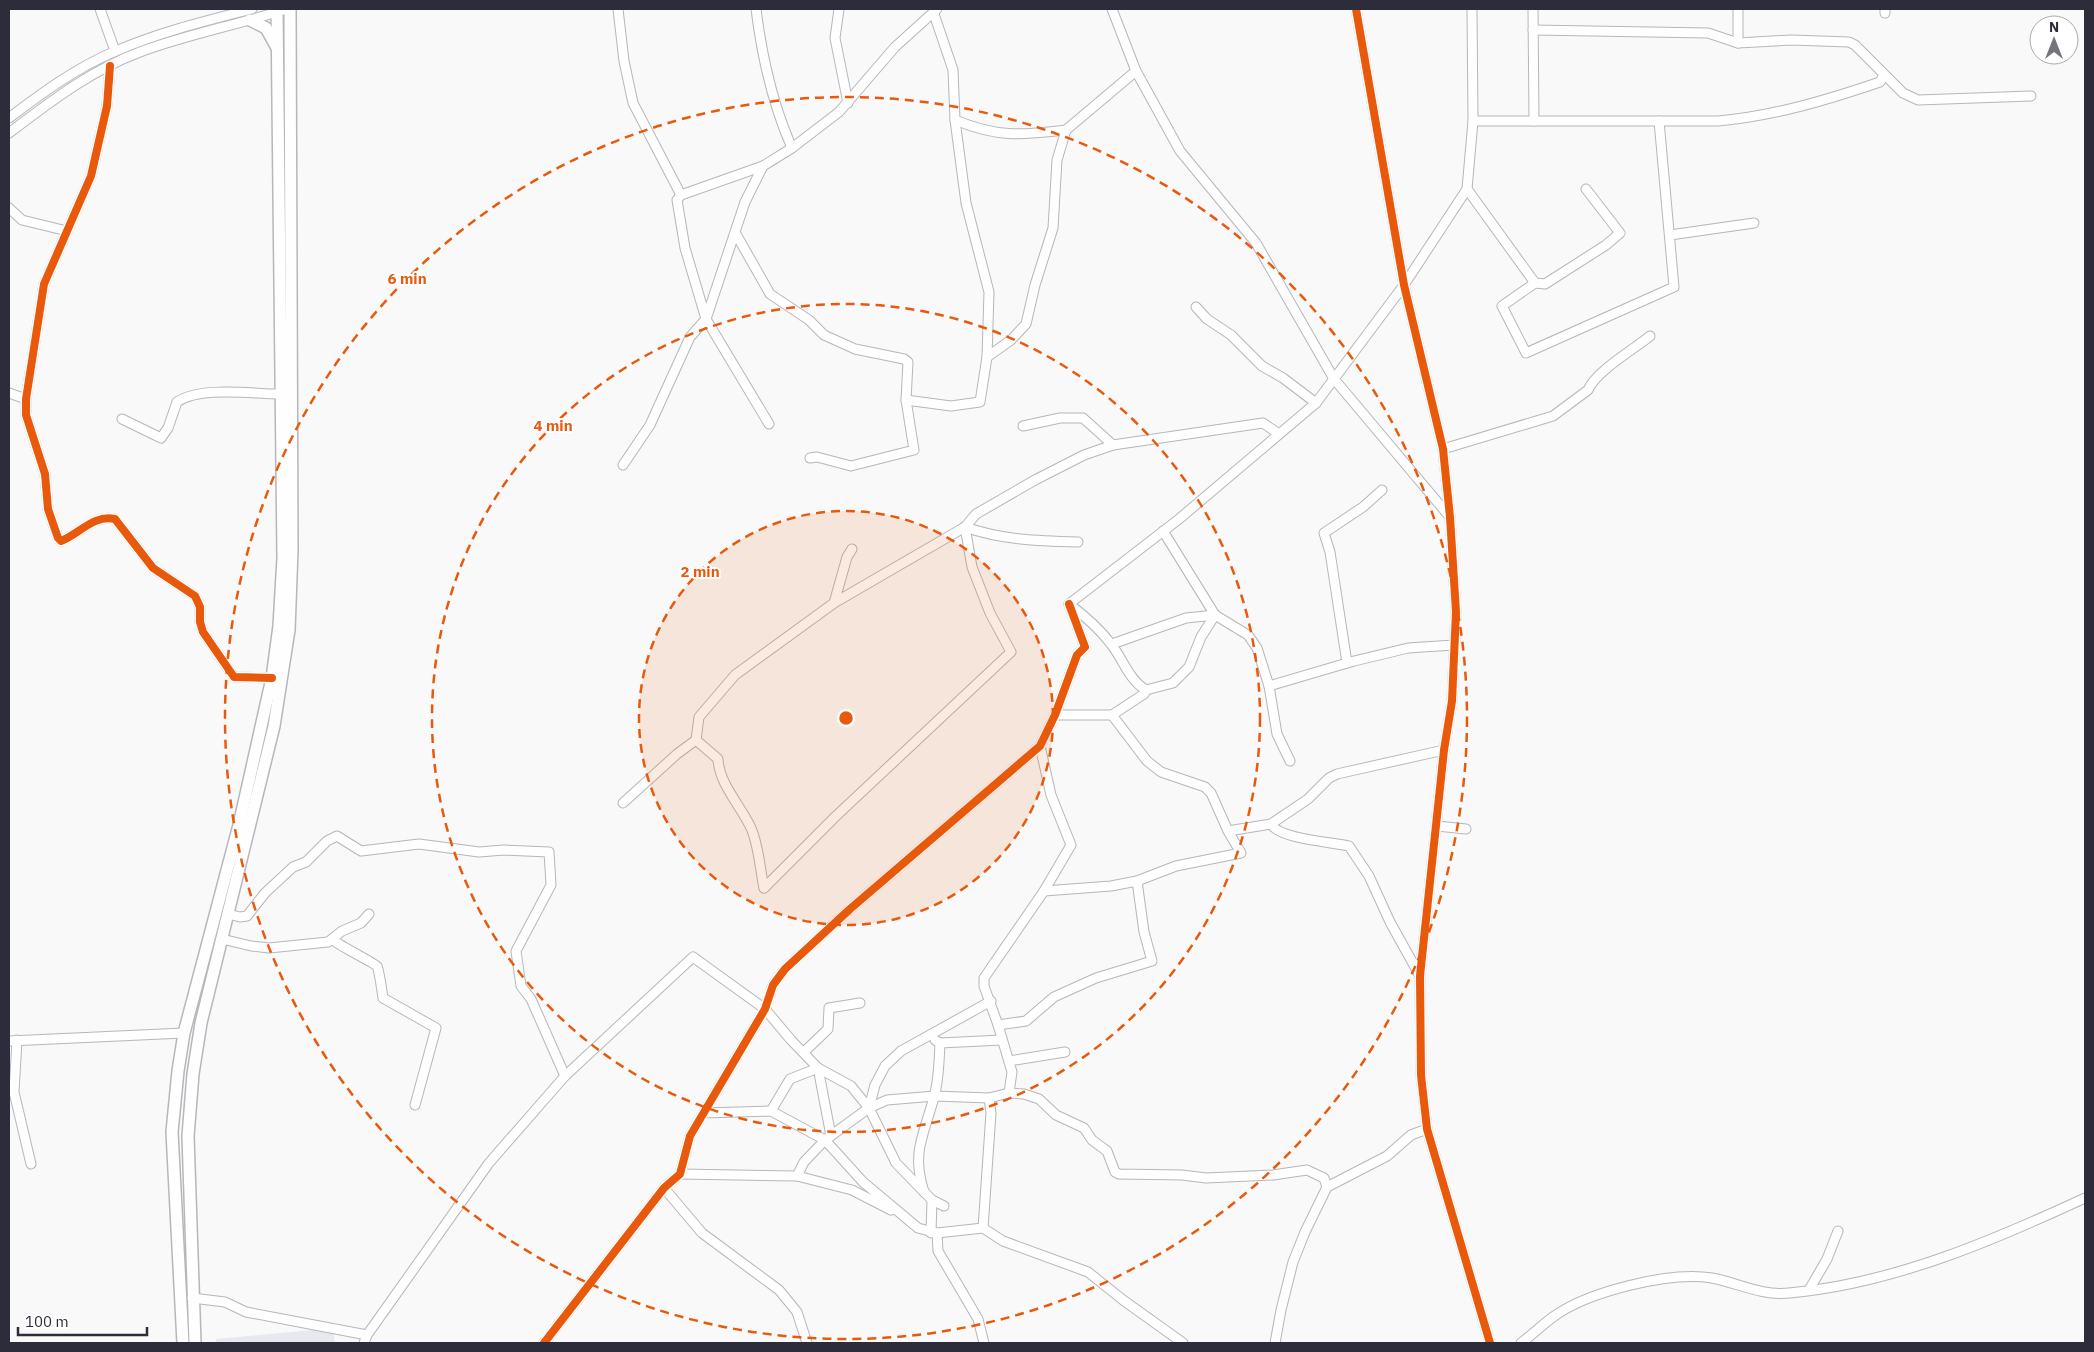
<svg xmlns="http://www.w3.org/2000/svg" width="2094" height="1352" font-family="'IBM Plex Sans',sans-serif">
<style>
.built{fill:#e8e9ee}
.lines{fill:none;stroke-linecap:round;stroke-linejoin:round}
.minor-casing{stroke:#b6b6bc;stroke-width:11}
.major-casing{stroke:#b6b6bc;stroke-width:14}
.minor{stroke:#fefefe;stroke-width:9}
.major{stroke:#fefefe;stroke-width:11}
.cycleway-casing{stroke:#fff;stroke-width:11}
.cycleway{stroke:#e8590c;stroke-width:8}
.ring{fill:none;stroke:#e8590c;stroke-width:2.5;stroke-dasharray:9 6}
.centre{fill:#e8590c;stroke:#fff;stroke-width:2.5}
.ring-label{font-size:15px;text-anchor:middle;font-weight:bold;fill:#e8590c;stroke:#fff;stroke-width:4;stroke-linejoin:round;paint-order:stroke}
</style>
<rect width="100%" height="100%" fill="#f9f9f9"/>
<path class="built" d="M333,1328L335,1343H216V1339Z"/>
<g class="lines">
<defs>
<g id="minor">
<path d="M100,9L115,51"/>
<path d="M618,9L624,61L633,103L681,195"/>
<path d="M756,9C762,57 772,103 792,148"/>
<path d="M839,9L835,38L848,103"/>
<path d="M1112,9L1136,71L1180,151L1256,243L1334,379L1450,517"/>
<path d="M1356,9L1404,285L1443,449L1450,517L1456,612L1452,701L1444,750L1420,976L1421,1075L1427,1129L1490,1343"/>
<path d="M1533,9L1534,121"/>
<path d="M1885,13V9"/>
<path d="M1533,30L1708,33L1738,43L1791,40L1849,42L1855,45L1903,93L1918,100L2031,96"/>
<path d="M1738,43V9"/>
<path d="M110,66L107,106L91,176L44,284L26,399V415L45,474L48,509L58,538L61,541C79,534 94,514 115,519L153,568L195,596L200,607V622L203,632L234,677L272,678"/>
<path d="M9,118C42,93 77,67 116,51C160,32 205,21 252,9"/>
<path d="M955,120C999,138 1021,135 1066,130"/>
<path d="M1473,121H1718C1774,116 1827,100 1880,82L1884,75"/>
<path d="M9,133C50,102 91,70 140,52C188,34 238,25 286,9"/>
<path d="M1467,189L1535,283L1545,284L1606,245L1620,233L1586,189"/>
<path d="M9,208L22,220L67,231"/>
<path d="M736,234L770,294L809,320L824,335L855,349L904,359L908,362L906,400L914,450L851,466L817,457L810,458"/>
<path d="M1670,235L1754,223"/>
<path d="M1535,283L1502,306L1526,353L1674,287L1659,121"/>
<path d="M1196,307L1207,319L1231,335L1262,366L1283,378L1316,403"/>
<path d="M987,357L1011,340L1026,324L1035,285L1053,228L1057,160L1066,130L1136,71"/>
<path d="M9,393L26,399"/>
<path d="M906,400L951,406L980,402L987,357L989,292L966,203L955,120L953,70L934,14"/>
<path d="M122,419L161,438L168,428L177,402C200,386 252,394 280,394"/>
<path d="M769,424L706,319L685,248L677,200L681,195L763,166L792,148L839,112L895,47L937,9"/>
<path d="M1023,426L1060,418H1083L1113,445"/>
<path d="M1443,449L1553,416L1588,390C1596,371 1633,350 1650,336"/>
<path d="M623,465L650,425L690,337L706,319L745,202L763,166"/>
<path d="M965,527C1002,540 1039,541 1078,542"/>
<path d="M1163,531L1215,615L1248,635L1257,648L1269,686L1277,734L1290,761"/>
<path d="M834,603L847,557L852,549"/>
<path d="M1069,604L1179,519L1316,403L1404,285L1467,189L1473,121L1472,9"/>
<path d="M1069,604C1085,616 1099,628 1111,644C1123,659 1129,680 1146,690"/>
<path d="M1112,644L1186,618L1215,615"/>
<path d="M1347,663L1330,552L1324,533L1363,507L1382,490"/>
<path d="M1269,686L1354,661L1408,648L1454,645"/>
<path d="M1055,715H1112L1144,694L1146,690L1173,683L1189,667L1201,637L1215,615"/>
<path d="M696,740L699,717L735,675L834,603L965,527L976,514L1035,480L1084,455L1113,445L1263,423L1279,434"/>
<path d="M623,803L677,754L696,740L718,759C719,784 741,806 751,828C759,846 760,870 764,888"/>
<path d="M1271,824C1279,839 1332,842 1349,846L1369,876L1390,922L1420,976"/>
<path d="M1437,826L1466,829"/>
<path d="M1228,831L1271,824L1308,799L1329,778L1337,774L1444,750"/>
<path d="M764,888L836,816L1011,652L990,613L972,567L965,527"/>
<path d="M1044,891L1111,886L1137,881L1176,866L1241,853L1228,831L1211,793L1205,787L1161,772L1147,761L1112,715"/>
<path d="M228,914L240,917L247,916L265,893L293,867L306,862L327,841L337,836L361,851L419,844L479,852L504,850L549,852L551,885L516,951L521,986L531,999L565,1076"/>
<path d="M222,939L251,946L269,948L328,942L342,931L361,923L369,914"/>
<path d="M333,940C340,946 376,964 377,966C379,970 382,991 383,998L436,1028L415,1105"/>
<path d="M998,1025L1026,1021L1054,997L1096,978L1152,961L1144,932L1137,881"/>
<path d="M17,1040L14,1092L31,1164"/>
<path d="M935,1040L940,1043L1002,1040"/>
<path d="M9,1041L184,1033"/>
<path d="M804,1052L828,1029L829,1008L860,1003"/>
<path d="M1009,1061L1065,1052"/>
<path d="M818,1068L831,1136"/>
<path d="M1009,1093L1012,1072L998,1025L984,986V978L1044,891L1071,845L1051,795L1040,746"/>
<path d="M869,1108L875,1085L885,1066L901,1051L991,1001"/>
<path d="M771,1111L790,1079L818,1068"/>
<path d="M704,1113L771,1111L825,1140L863,1182L918,1228L937,1233L983,1228L1003,1241L1088,1272L1123,1300L1183,1343"/>
<path d="M680,1174L797,1176L852,1190L891,1210"/>
<path d="M797,1176L804,1162L825,1140L869,1108L887,1100L935,1096L989,1098L1009,1093L1024,1094L1039,1099L1056,1115L1084,1128L1092,1140L1107,1151L1115,1172L1119,1174L1182,1175L1206,1178L1273,1175L1307,1170L1324,1178L1327,1187"/>
<path d="M664,1188L702,1233L779,1290L797,1312L807,1343"/>
<path d="M924,1192C911,1152 924,1135 934,1097C939,1080 939,1061 940,1043"/>
<path d="M932,1200L944,1206"/>
<path d="M983,1228L991,1113L989,1098"/>
<path d="M937,1233L938,1251L978,1319L984,1343"/>
<path d="M1809,1290L1827,1259L1838,1231"/>
<path d="M192,1298L225,1302L246,1312L367,1335"/>
<path d="M364,1343L367,1335L489,1163L565,1076L693,957L765,1009L791,1040L818,1068L851,1086L869,1108L896,1163L932,1200L931,1233"/>
<path d="M544,1343L664,1188L680,1174L690,1136L765,1009L773,985L785,969L850,909L1040,746L1055,715L1077,655L1085,647L1069,604"/>
<path d="M1275,1343L1281,1310L1293,1262L1305,1232L1327,1187L1387,1156L1411,1135L1427,1129"/>
<path d="M1521,1343C1532,1335 1542,1325 1553,1317C1587,1292 1669,1271 1712,1278C1738,1283 1761,1296 1789,1293C1892,1284 1992,1241 2085,1198"/>
</g>
<g id="major">
<path d="M250,20L266,28L276,46"/>
<path d="M183,1343L172,1132L178,1071L184,1033L239,825L272,678L279,626L283,558L277,9"/>
<path d="M195,1343L188,1136L193,1074L201,1023L274,726L289,630L292,550L290,9"/>
</g>
</defs>
<use href="#minor" class="minor-casing"/>
<use href="#major" class="major-casing"/>
<use href="#minor" class="minor"/>
<use href="#major" class="major"/>
<defs>
<g id="cycleway">
<path d="M1356,9L1404,285L1443,449L1450,517L1456,612L1452,701L1444,750L1420,976L1421,1075L1427,1129L1490,1343"/>
<path d="M110,66L107,106L91,176L44,284L26,399V415L45,474L48,509L58,538L61,541C79,534 94,514 115,519L153,568L195,596L200,607V622L203,632L234,677L272,678"/>
<path d="M544,1343L664,1188L680,1174L690,1136L765,1009L773,985L785,969L850,909L1040,746L1055,715L1077,655L1085,647L1069,604"/>
</g>
</defs>
<use href="#cycleway" class="cycleway-casing"/>
<use href="#cycleway" class="cycleway"/>
</g>
<circle cx="846" cy="718" r="207" fill="#e8590c" fill-opacity=".12"/>
<g class="ring">
<circle cx="846" cy="718" r="207"/>
<circle cx="846" cy="718" r="414"/>
<circle cx="846" cy="718" r="621"/>
</g>
<circle cx="846" cy="718" r="8" class="centre"/>
<g class="ring-label">
<text x="407" y="284">6 min</text>
<text x="553" y="431">4 min</text>
<text x="700" y="577">2 min</text>
</g>
<rect width="2094" height="1352" fill="none" stroke="#2c2c3a" stroke-width="20"/>
<g transform="translate(2054 40)"><circle r="24" fill="#ffffff" stroke="#ababb0"/>
<path d="M0-4L9 19L0 12L-9 19Z" fill="#74747d"/>
<text y="-8" font-size="14" font-weight="bold" text-anchor="middle" fill="#2c2c3a">N</text>
</g>
<path d="M18 1327v8h129v-8" fill="none" stroke="#2c2c3a" stroke-width="2.5"/>
<text x="25" y="1327" font-size="15" fill="#2c2c3a" stroke="#ffffff" stroke-width="4" paint-order="stroke">100 m</text>
</svg>
